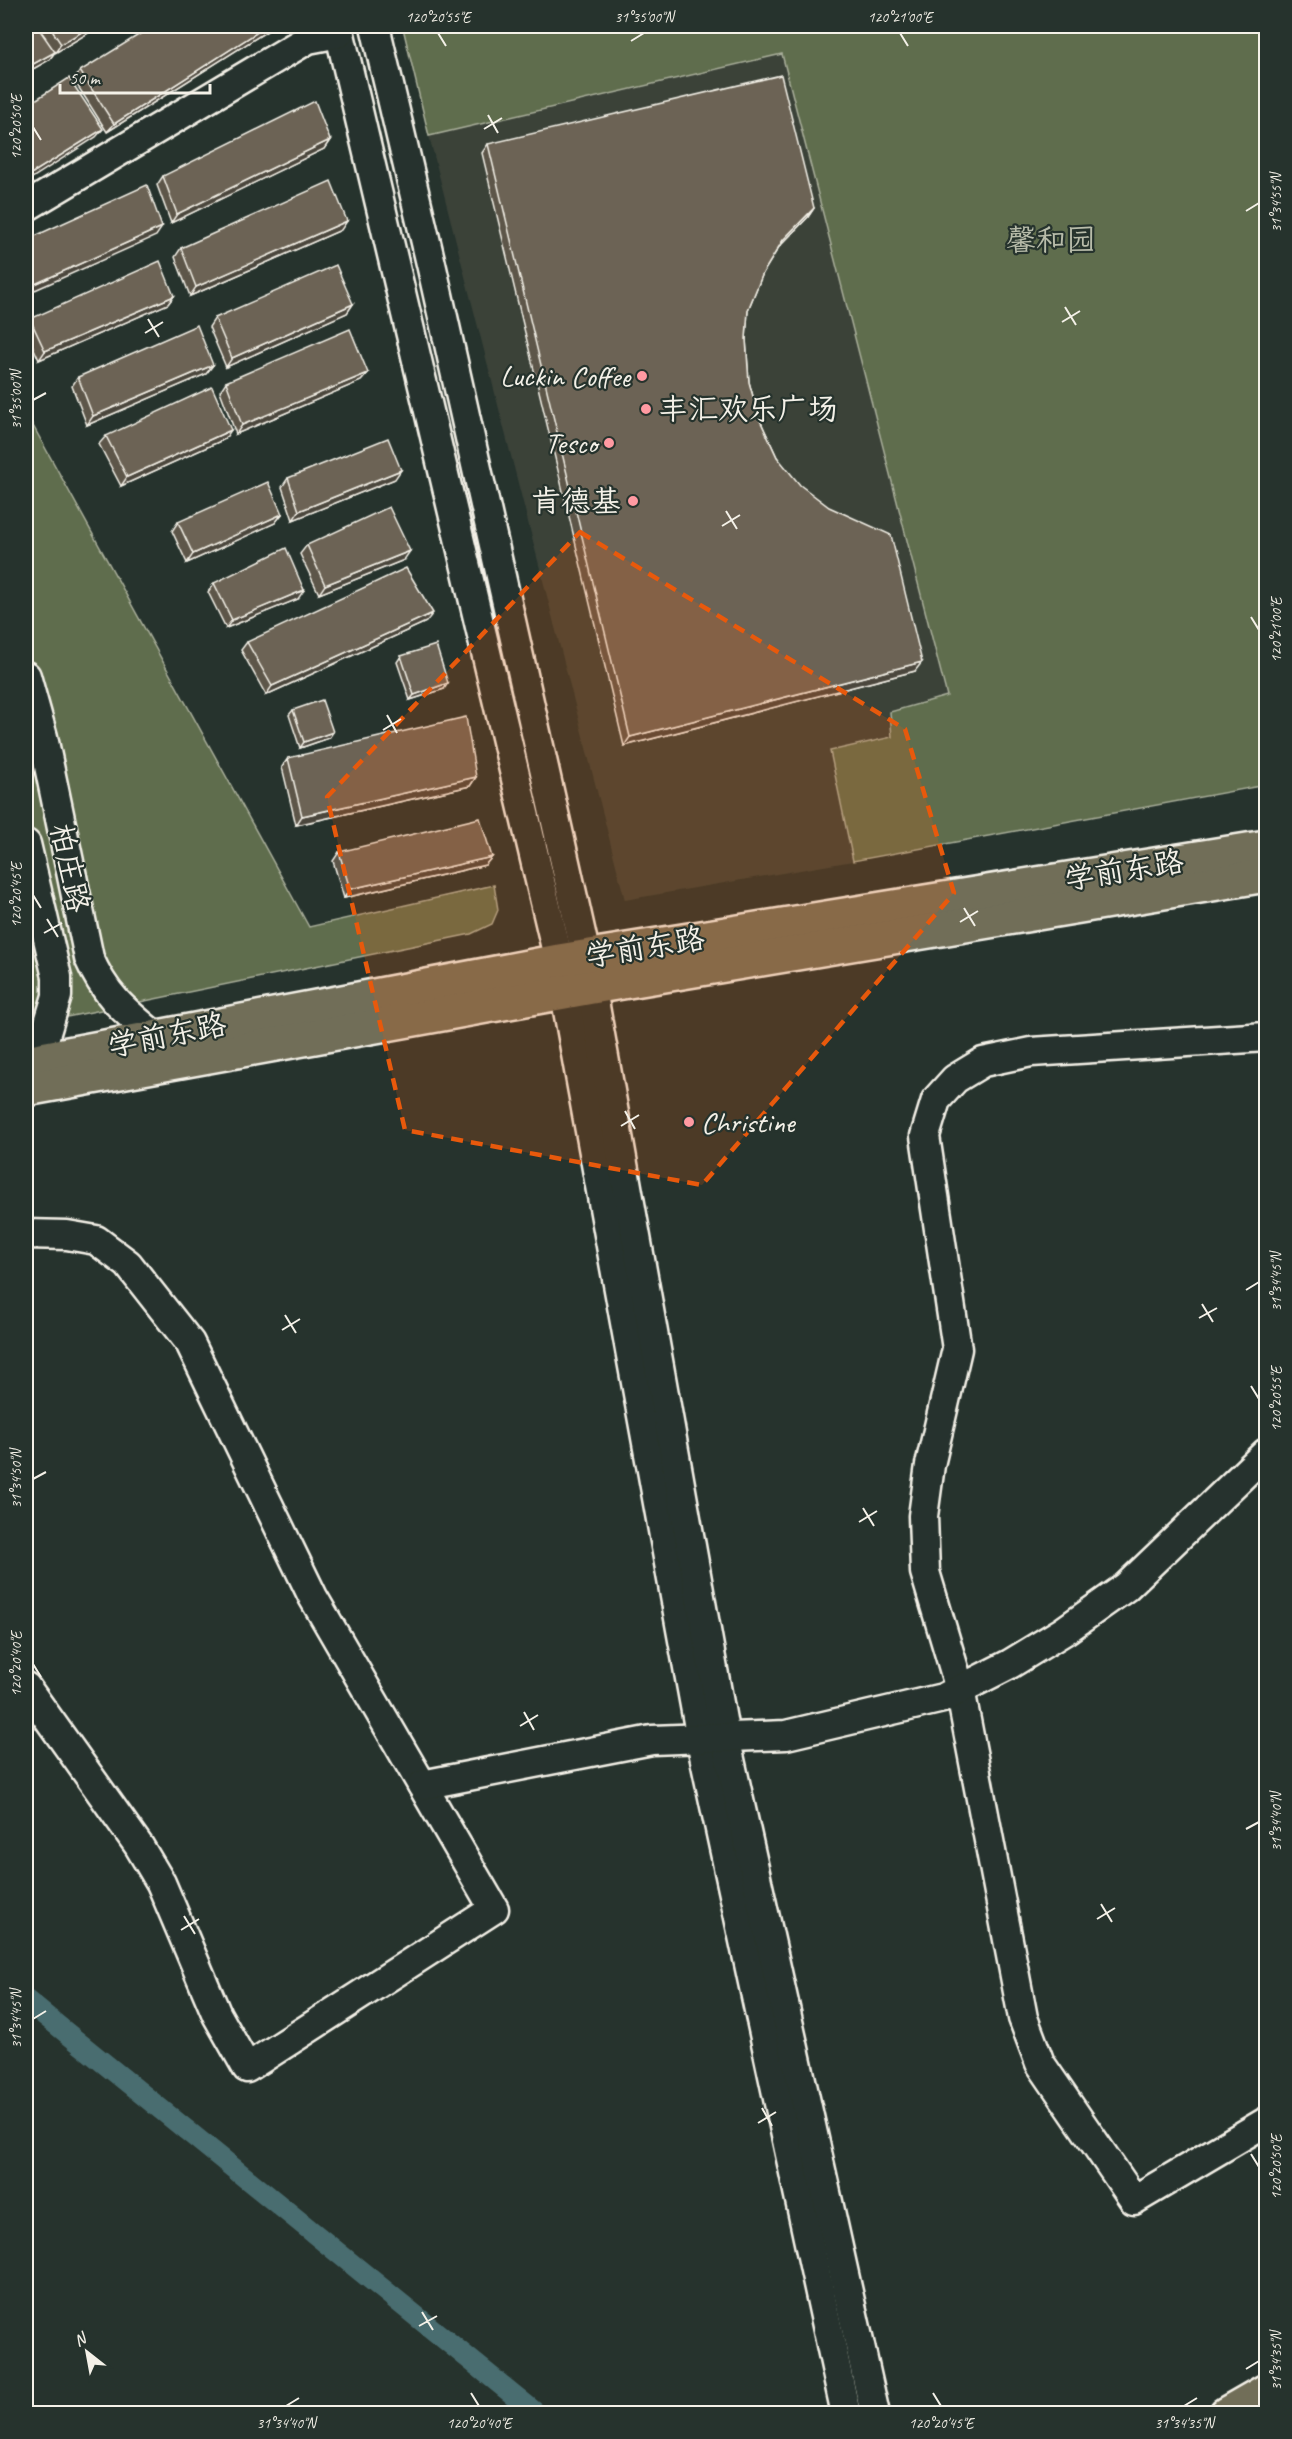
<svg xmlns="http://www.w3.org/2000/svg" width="1292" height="2439" font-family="Caveat,'LXGW WenKai TC',sans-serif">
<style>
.built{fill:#3b4239}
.green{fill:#5f6d4e;stroke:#aaaf9b;stroke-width:1.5}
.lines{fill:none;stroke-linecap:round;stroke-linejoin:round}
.canal{stroke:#4a6d70;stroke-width:21}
.minor-casing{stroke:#f4f1e8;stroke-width:33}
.major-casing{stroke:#f4f1e8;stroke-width:38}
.minor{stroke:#26332d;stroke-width:28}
.major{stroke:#716e59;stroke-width:33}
.wall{fill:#5d5649;stroke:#f4f1e8;stroke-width:1.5}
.shaded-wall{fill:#4c463c;stroke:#f4f1e8;stroke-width:1.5}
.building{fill:#6c6455;stroke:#f4f1e8;stroke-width:1.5}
.marked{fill:#e8590c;fill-opacity:0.2;stroke:#e8590c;stroke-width:4.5;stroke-dasharray:12 8;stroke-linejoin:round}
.ticks{fill:none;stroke:#f4f1e8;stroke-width:2}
.poi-dot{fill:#ff9aa2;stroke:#26332d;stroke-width:2}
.labels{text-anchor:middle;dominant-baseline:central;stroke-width:4.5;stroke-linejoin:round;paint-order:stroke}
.park-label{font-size:30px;fill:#b8bcaa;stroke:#26332d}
.poi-label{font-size:30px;fill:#f4f1e8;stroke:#26332d;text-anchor:end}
.street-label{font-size:30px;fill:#f4f1e8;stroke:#26332d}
.neatline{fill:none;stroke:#f4f1e8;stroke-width:2}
.ticks-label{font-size:15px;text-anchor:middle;fill:#f4f1e8}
</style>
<rect width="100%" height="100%" fill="#26332d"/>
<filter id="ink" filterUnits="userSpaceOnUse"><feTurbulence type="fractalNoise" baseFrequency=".0167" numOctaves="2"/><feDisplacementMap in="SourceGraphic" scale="12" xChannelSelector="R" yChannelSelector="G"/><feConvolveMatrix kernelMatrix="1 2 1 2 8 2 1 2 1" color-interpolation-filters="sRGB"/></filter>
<g filter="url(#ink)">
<path class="built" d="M782,54L947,697L890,712L893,737L830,751L853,861L625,900L429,136Z"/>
<g class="green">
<path d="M413,26H1266V785L853,861L830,751L892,737L890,712L947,696L782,54L429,136L403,28Z"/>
<path d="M26,413L309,927L494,885L498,910L492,924L471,934L28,1025L26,1017Z"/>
</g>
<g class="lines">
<path class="canal" d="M26,2000L537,2414"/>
<defs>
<g id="minor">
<path d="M338,26L559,961L704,1755L846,2414"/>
<path d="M375,26L432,268L586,956L725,1737L875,2414"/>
<path d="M26,207L308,39L339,33"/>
<path d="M26,676L43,737L89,958C106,997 125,1011 156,1037"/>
<path d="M26,844L57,977V996L38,1059"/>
<path d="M1266,1037L1031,1052L983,1062L955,1079L936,1100L925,1136L957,1349L930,1465L923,1516L925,1572L960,1689L1023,2018L1040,2063L1134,2200L1266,2122"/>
<path d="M26,1234L67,1235L96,1240L128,1264L190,1343L313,1597L494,1909L247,2068L217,2015L161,1883L139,1846L26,1687"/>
<path d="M422,1785L652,1740L786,1735L943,1698L1010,1664L1064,1631L1126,1587L1266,1453"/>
</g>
<g id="major">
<path d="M26,1062L559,961L1266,847"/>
<path d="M26,1089L592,987L1266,875"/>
<path d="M1226,2414L1266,2391"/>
</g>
</defs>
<use href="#minor" class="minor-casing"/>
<use href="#major" class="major-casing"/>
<use href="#minor" class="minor"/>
<use href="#major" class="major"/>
</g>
<g class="wall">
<path d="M26,26L46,38L37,26H100L55,52L49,60L26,73Z"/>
<path d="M275,26L107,132L74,80L80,71Z"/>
<path d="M330,140L324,149L171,223L157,185L163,176Z"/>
<path d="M488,144L814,208L808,217L779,247L763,273L748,310L746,339L749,382L759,418L777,457L915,671L624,746L482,153Z"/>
<path d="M341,230L190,296L175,257L181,248Z"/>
<path d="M174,296L168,304L39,360L26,331V326L30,319Z"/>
<path d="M353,304L347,313L226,367L209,327L215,318Z"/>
<path d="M213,365L206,374L87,425L72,386L78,377Z"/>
<path d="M368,373L361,381L236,434L220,391L226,382Z"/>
<path d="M106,436L225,439L121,486L99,444Z"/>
<path d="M288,478L395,479L293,520L282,487Z"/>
<path d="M282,514L275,523L187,563L172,531L178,522Z"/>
<path d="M307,545L404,560L319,594L300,554Z"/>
<path d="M214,583L298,599L226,628L208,592Z"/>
<path d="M426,622L266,695L241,650L247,642Z"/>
<path d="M401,656L444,689L410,700L397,662Z"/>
<path d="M293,710L329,738L300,748L289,715Z"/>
<path d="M288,758L476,777L470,786L296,825L282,767Z"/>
<path d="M339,852L492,857L485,865L344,898L333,861Z"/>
</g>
<g class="shaded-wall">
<path d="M92,26H100L55,53L61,44Z"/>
<path d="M267,26H275L107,132L114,124Z"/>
<path d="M55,52L49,60L26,73V68Z"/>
<path d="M103,129L96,137L26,182V177Z"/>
<path d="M330,140L324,149L171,223L177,214Z"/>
<path d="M814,208L808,217L777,249L783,240Z"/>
<path d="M347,221L341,230L190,296L196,287Z"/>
<path d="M162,227L156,236L26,294V288Z"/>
<path d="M174,296L168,304L39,360L45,351Z"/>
<path d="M353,304L347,313L226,367L232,358Z"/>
<path d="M213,365L206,374L87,425L93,416Z"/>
<path d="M368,373L361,381L236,434L242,425Z"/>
<path d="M231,430L225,439L121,486L127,477Z"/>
<path d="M401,470L395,479L293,520L299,511Z"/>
<path d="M282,514L275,523L187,563L193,554Z"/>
<path d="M410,551L404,560L319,594L325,585Z"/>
<path d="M304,590L298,599L226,628L232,620Z"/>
<path d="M433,613L426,622L266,695L272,686Z"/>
<path d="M922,662L915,671L624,746L630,737Z"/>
<path d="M448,683L444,689L410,700L414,695Z"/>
<path d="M333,732L329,738L300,748L304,742Z"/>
<path d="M476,777L470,786L296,825L302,816Z"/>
<path d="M492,857L485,865L344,898L350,889Z"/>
</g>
<g class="building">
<path d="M26,26H37L55,52L26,68Z"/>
<path d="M49,26H92L61,44Z"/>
<path d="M153,26H267L114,124L80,71Z"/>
<path d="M781,75L814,208L783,240L763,273L748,310L746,339L749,382L759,418L777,457L800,485L829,507L891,535L922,662L630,737L488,144Z"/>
<path d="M69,78L103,129L26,177V106Z"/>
<path d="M315,101L330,140L177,214L163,176Z"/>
<path d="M331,181L347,221L196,287L181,248Z"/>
<path d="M147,185L162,227L26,288V240Z"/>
<path d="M160,261L174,296L45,351L30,319Z"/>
<path d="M336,265L353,304L232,358L215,318Z"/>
<path d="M197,325L213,365L93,416L78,377Z"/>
<path d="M350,329L368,373L242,425L226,382Z"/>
<path d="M212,387L231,430L127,477L106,436Z"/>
<path d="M388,438L401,470L299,511L288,478Z"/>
<path d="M268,482L282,514L193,554L178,522Z"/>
<path d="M389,507L410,551L325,585L307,545Z"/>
<path d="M286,548L304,590L232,620L214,583Z"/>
<path d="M406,568L433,613L272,686L247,642Z"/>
<path d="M436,645L448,683L414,695L401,656Z"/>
<path d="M322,700L333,732L304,742L293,710Z"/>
<path d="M466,717L476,777L302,816L288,758Z"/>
<path d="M480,818L492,857L350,889L339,852Z"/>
</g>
</g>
<path class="marked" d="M580,532L905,729L954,893L702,1185L405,1130L327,797Z"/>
<path class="ticks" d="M438,33L446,46M900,33L908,46M631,41L644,33M488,115L498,133M33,127L41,140M484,129L502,118M1246,211L1259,203M1065,307L1076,325M148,319L159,337M1062,322L1080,311M145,333L163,322M33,400L46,393M726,511L737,529M722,526L740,515M1251,617L1259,630M387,715L397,733M383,730L401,719M33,895L41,908M964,908L975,926M47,919L58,937M960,922L978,911M44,933L62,923M625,1111L635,1129M621,1126L639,1115M1246,1290L1259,1282M1202,1304L1213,1322M285,1315L296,1333M1199,1318L1217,1308M282,1330L300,1319M1251,1386L1259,1399M33,1479L46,1472M863,1508L874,1526M859,1522L877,1511M33,1664L41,1677M524,1712L534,1730M520,1726L538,1715M1246,1829L1259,1822M1101,1904L1112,1922M184,1916L195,1934M1097,1919L1115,1908M181,1930L199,1919M33,2019L46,2011M762,2108L772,2126M758,2123L776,2112M1251,2154L1259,2167M422,2312L433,2330M419,2326L437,2316M1246,2369L1259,2361M471,2393L479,2406M933,2393L941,2406M286,2406L299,2398M1184,2406L1197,2398"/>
<g class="poi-dot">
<circle cx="642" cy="376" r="6"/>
<circle cx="646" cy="409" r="6"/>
<circle cx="609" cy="443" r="6"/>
<circle cx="633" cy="501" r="6"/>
<circle cx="689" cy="1122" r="6"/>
</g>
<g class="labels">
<g class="park-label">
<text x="1051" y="240">馨和园</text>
</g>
<g class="poi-label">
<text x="630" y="376">Luckin Coffee</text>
<text x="658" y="409" text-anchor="start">丰汇欢乐广场</text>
<text x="597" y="443">Tesco</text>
<text x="621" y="501">肯德基</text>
<text x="701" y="1122" text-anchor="start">Christine</text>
</g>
<g class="street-label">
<text transform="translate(70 868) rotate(78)">柏庄路</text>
<text transform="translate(1124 870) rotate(-9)">学前东路</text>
<text transform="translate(645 947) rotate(-9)">学前东路</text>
<text transform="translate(167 1035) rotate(-11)">学前东路</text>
</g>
</g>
<rect width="1292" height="2439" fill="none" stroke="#26332d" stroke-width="66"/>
<g transform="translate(87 2352) rotate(329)" stroke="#26332d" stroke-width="4.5" paint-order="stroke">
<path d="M0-4.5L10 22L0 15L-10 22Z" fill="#f4f1e8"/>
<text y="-9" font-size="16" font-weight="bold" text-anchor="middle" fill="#f4f1e8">N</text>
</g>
<path d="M60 84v9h150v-9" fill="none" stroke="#f4f1e8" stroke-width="3"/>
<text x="69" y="84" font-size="18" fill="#f4f1e8" stroke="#26332d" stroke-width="4.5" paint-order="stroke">50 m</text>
<rect x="33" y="33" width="1226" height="2373" class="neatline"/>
<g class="ticks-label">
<text x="438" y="22">120°20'55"E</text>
<text x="644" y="22">31°35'00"N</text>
<text x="900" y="22">120°21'00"E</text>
<text transform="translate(16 127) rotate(-90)" y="5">120°20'50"E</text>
<text transform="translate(1276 203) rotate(-90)" y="5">31°34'55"N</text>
<text transform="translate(16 400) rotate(-90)" y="5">31°35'00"N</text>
<text transform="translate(1276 630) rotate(-90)" y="5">120°21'00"E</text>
<text transform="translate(16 895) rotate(-90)" y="5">120°20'45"E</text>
<text transform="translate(1276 1282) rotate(-90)" y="5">31°34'45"N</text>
<text transform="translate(1276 1399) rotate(-90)" y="5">120°20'55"E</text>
<text transform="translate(16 1479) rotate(-90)" y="5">31°34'50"N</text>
<text transform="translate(16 1664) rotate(-90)" y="5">120°20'40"E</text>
<text transform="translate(1276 1822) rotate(-90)" y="5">31°34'40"N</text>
<text transform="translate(16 2019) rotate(-90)" y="5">31°34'45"N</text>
<text transform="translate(1276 2167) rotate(-90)" y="5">120°20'50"E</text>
<text transform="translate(1276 2361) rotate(-90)" y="5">31°34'35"N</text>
<text x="286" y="2428">31°34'40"N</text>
<text x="479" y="2428">120°20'40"E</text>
<text x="941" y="2428">120°20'45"E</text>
<text x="1184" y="2428">31°34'35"N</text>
</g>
</svg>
